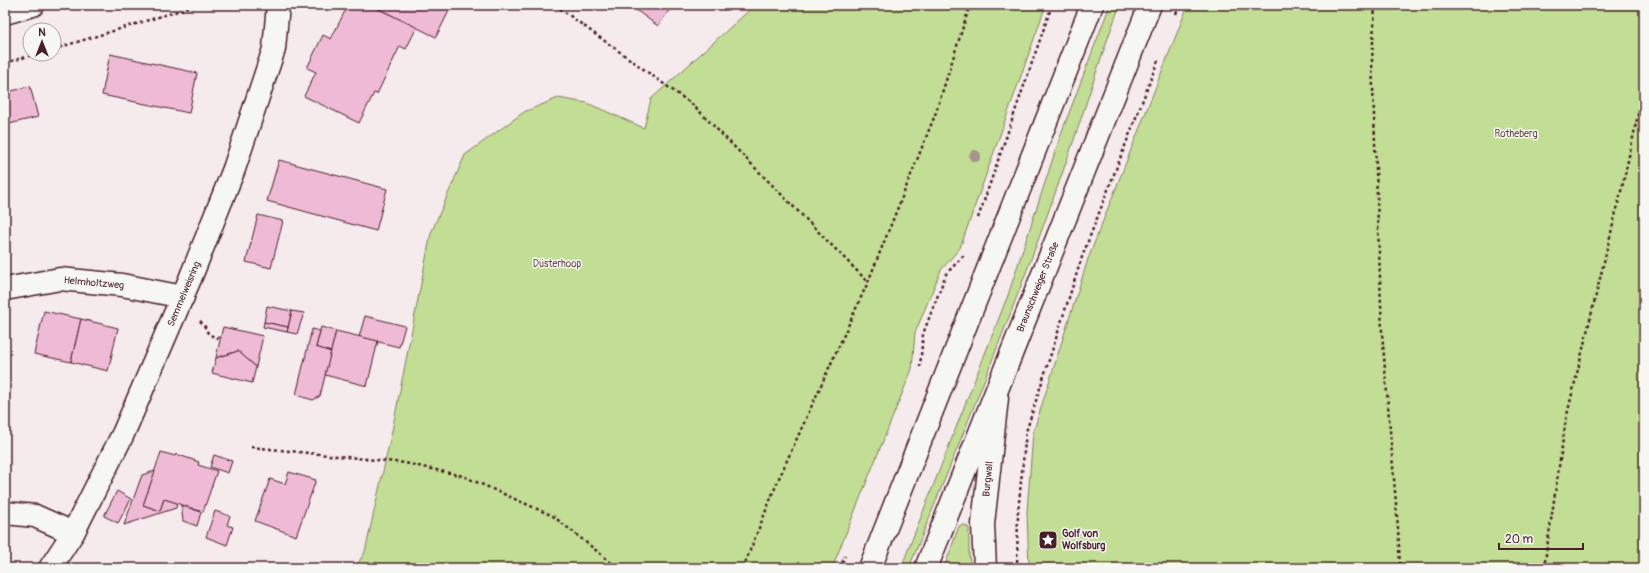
<svg xmlns="http://www.w3.org/2000/svg" width="1649" height="573" font-family="Pangolin,sans-serif">
<style>
.green{fill:#c2dd94;stroke:#867e60}
.building{fill:#efbad5;stroke:#4a1f2b}
.lines{fill:none;stroke-linecap:round;stroke-linejoin:round}
.street-casing{stroke:#4a1f2b;stroke-width:25}
.secondary-casing{stroke:#4a1f2b;stroke-width:25}
.path{stroke:#4a1f2b;stroke-width:2.5;stroke-dasharray:3 3;stroke-linecap:butt}
.street{stroke:#f6f6f2;stroke-width:22}
.secondary{stroke:#f6f6f2;stroke-width:22}
.tree{fill:#a79490}
.labels{text-anchor:middle;dominant-baseline:central;stroke-width:3;stroke-linejoin:round;paint-order:stroke}
.park-label{font-size:10px;fill:#684e45;stroke:#f6f6f2}
.street-label{font-size:10px;fill:#4a1f2b;stroke:#f6f6f2}
.poi-label{font-size:10px;font-weight:bold;fill:#4a1f2b;stroke:#f6f6f2;text-anchor:start}
</style>
<rect width="100%" height="100%" fill="#f5eaec"/>
<filter id="ink" filterUnits="userSpaceOnUse"><feTurbulence type="fractalNoise" baseFrequency=".025" numOctaves="2"/><feDisplacementMap in="SourceGraphic" scale="8" xChannelSelector="R" yChannelSelector="G"/><feConvolveMatrix kernelMatrix="1 2 1 2 8 2 1 2 1" color-interpolation-filters="sRGB"/></filter>
<g filter="url(#ink)">
<g class="green">
<path d="M755,5H1046L960,248L941,270L915,333L912,369L832,568H355L365,552L392,431L431,233L465,155L524,112L558,98L587,103L644,128L651,99Z"/>
<path d="M1110,5H1120C1099,60 1083,116 1063,171C1016,305 962,436 909,568H901L1008,295L1061,134Z"/>
<path d="M1188,5H1644V568H1029L1027,512L1033,433L1088,259Z"/>
<path d="M965,525L969,528V554L971,568H944L959,526Z"/>
</g>
<g class="building">
<path d="M348,5H370L417,27L406,49L400,46L377,94L374,93L359,123L304,96L316,72L307,68L323,35L331,39Z"/>
<path d="M376,5H452L436,37L375,7Z"/>
<path d="M629,5H673L658,26Z"/>
<path d="M110,54L197,73L189,113L102,95Z"/>
<path d="M30,86L38,117L5,125V93Z"/>
<path d="M279,160L387,189L376,231L267,201Z"/>
<path d="M258,215L283,221L271,268L246,262Z"/>
<path d="M267,306L292,311L288,327L264,322Z"/>
<path d="M44,311L81,319L71,362L34,354Z"/>
<path d="M292,311L304,313L297,334L287,332Z"/>
<path d="M365,316L405,326L399,347L359,337Z"/>
<path d="M81,319L118,328L108,371L71,362Z"/>
<path d="M264,322L288,327L287,332L263,327Z"/>
<path d="M223,327L263,336L256,367L238,351L216,358Z"/>
<path d="M321,327L336,331L331,352L316,347Z"/>
<path d="M312,329L320,331L316,347L331,352L320,396L313,400L296,395Z"/>
<path d="M336,331L378,341L367,386L325,375Z"/>
<path d="M238,351L256,367L252,383L212,373L216,358Z"/>
<path d="M161,452L175,456L176,454L199,462L198,465L217,471L203,512L164,499L160,511L143,505Z"/>
<path d="M214,455L232,461L228,473L210,467Z"/>
<path d="M155,471L143,505L160,511L164,499L177,503L176,508L124,525L142,475Z"/>
<path d="M289,472L316,480L296,536L255,521L270,479L285,484Z"/>
<path d="M117,491L131,499L118,523L104,516Z"/>
<path d="M181,505L201,512L197,526L183,521Z"/>
<path d="M215,511L230,516L227,525L233,527L227,545L206,537Z"/>
</g>
<g class="lines">
<defs>
<g id="street">
<path d="M5,289L60,279L122,285L183,297"/>
<path d="M5,513L35,516L73,533"/>
<path d="M50,568L73,533L123,434L190,279L234,169L274,49L278,5"/>
<path d="M985,568L983,524L997,398"/>
</g>
<g id="secondary">
<path d="M5,13L33,5"/>
<path d="M870,568L1092,5"/>
<path d="M926,568L1150,5"/>
</g>
</defs>
<use href="#street" class="street-casing"/>
<use href="#secondary" class="secondary-casing"/>
<g class="path">
<path d="M555,5L693,105L868,282"/>
<path d="M1375,5L1372,61L1382,332L1398,528L1400,568"/>
<path d="M1176,14L1179,5"/>
<path d="M54,49L175,12L194,5"/>
<path d="M5,63L36,54"/>
<path d="M978,218L1052,5"/>
<path d="M200,321C211,331 201,333 221,339"/>
<path d="M920,367L923,334L946,274L965,254"/>
<path d="M251,447L405,463L463,476L553,516L618,568"/>
<path d="M743,568L779,478L868,282L935,115L970,5"/>
<path d="M840,568L845,556"/>
<path d="M1017,568L1018,512L1026,432L1082,257L1159,58"/>
<path d="M1544,568L1566,419L1624,179L1644,87"/>
</g>
<use href="#street" class="street"/>
<use href="#secondary" class="secondary"/>
</g>
<circle class="tree" cx="975" cy="156" r="6"/>
</g>
<defs>
<symbol id="sight-square" viewBox="-11 -11 22 22"><rect x="-9" y="-9" width="18" height="18" rx="4" fill="#4a1f2b" stroke="#f6f6f2"/><path d="M0-6L1.8-2.2L6-1.7L2.9 1.2L3.7 5.4L0 3.3L-3.7 5.4L-2.9 1.2L-6-1.7L-1.8-2.2Z" fill="#fff"/></symbol>
</defs>
<g fill-rule="evenodd">
<use href="#sight-square" x="1037" y="529" width="22" height="22"/>
</g>
<g class="labels">
<g class="park-label">
<text x="1516" y="134">Rotheberg</text>
<text x="557" y="264">Düsterhoop</text>
</g>
<g class="street-label">
<text transform="translate(94 283) rotate(5)">Helmholtzweg</text>
<text transform="translate(1038 287) rotate(-68)">Braunschweiger Straße</text>
<text transform="translate(184 294) rotate(-67)">Semmelweisring</text>
<text transform="translate(988 479) rotate(-84)">Burgwall</text>
</g>
<g class="poi-label">
<text x="1062" y="534">Golf von<tspan x="1062" dy="12">Wolfsburg</tspan></text>
</g>
</g>
<rect width="1649" height="573" fill="none" stroke="#f6f6f2" stroke-width="20"/>
<rect x="10" y="10" width="1629" height="553" fill="none" stroke="#4a1f2b" stroke-width="1.5" filter="url(#ink)"/>
<g transform="translate(42 42)"><circle r="19" fill="#f6f6f2" stroke="#b1a0a2"/>
<path d="M0-3L7 15L0 10L-7 15Z" fill="#4a1f2b"/>
<text y="-6" font-size="11" font-weight="bold" text-anchor="middle" fill="#4a1f2b">N</text>
</g>
<path d="M1499 543v6h84v-6" fill="none" stroke="#4a1f2b" stroke-width="2"/>
<text x="1505" y="543" font-size="12" fill="#4a1f2b" stroke="#f6f6f2" stroke-width="3" paint-order="stroke">20 m</text>
</svg>
